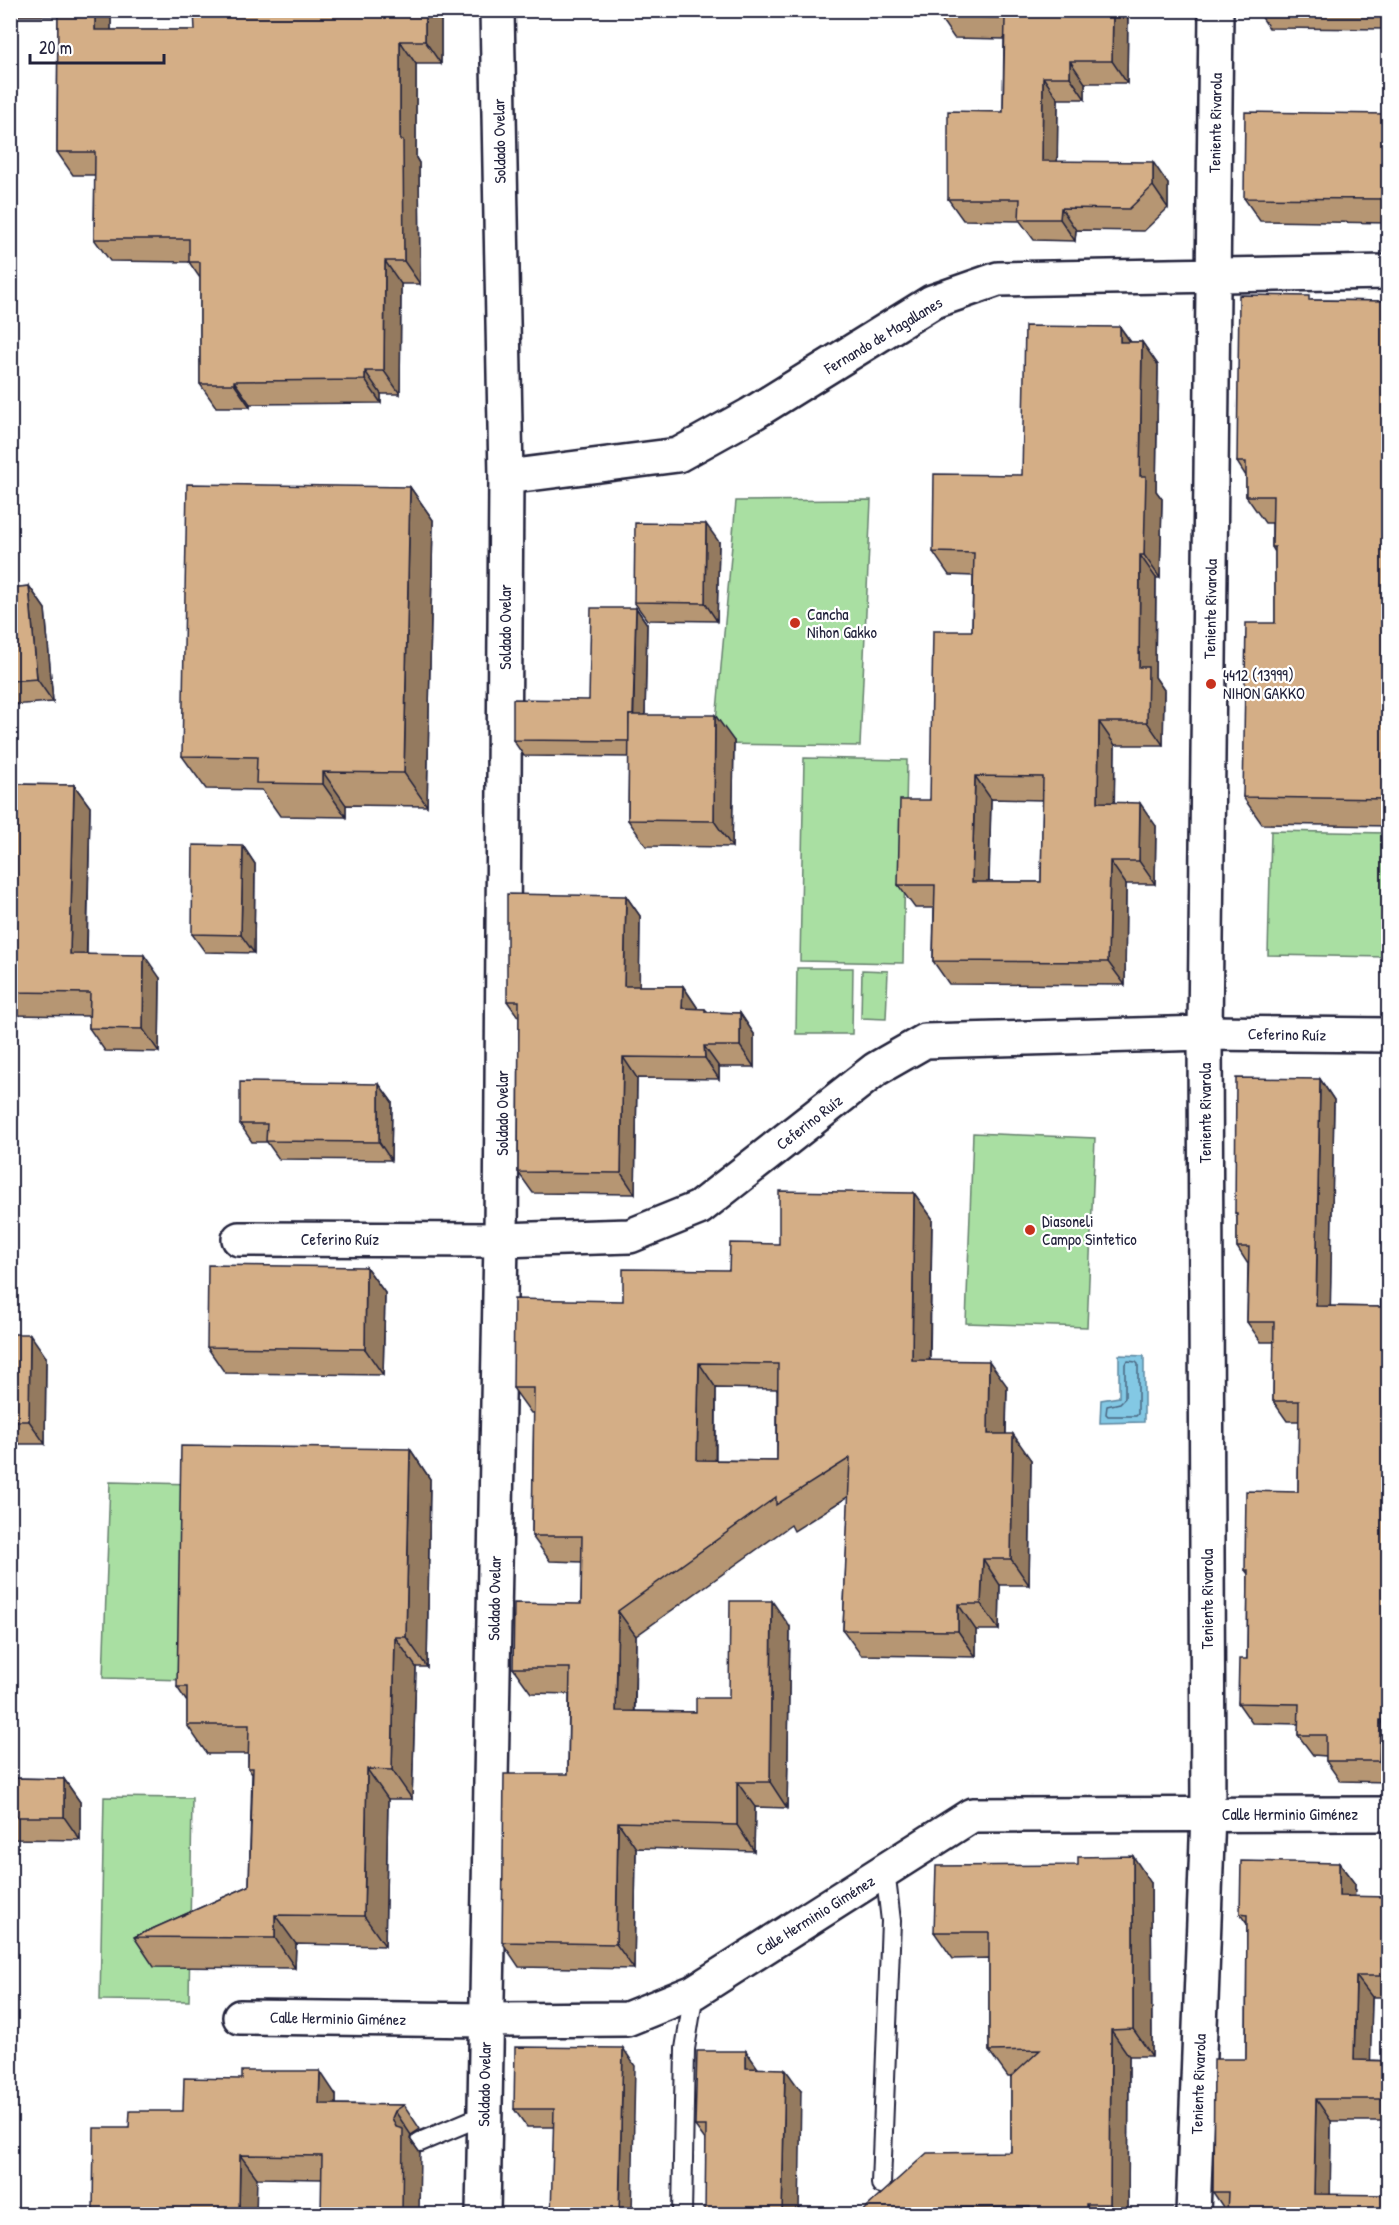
<svg xmlns="http://www.w3.org/2000/svg" width="1399" height="2225" font-family="'Patrick Hand',sans-serif">
<style>
.green{fill:#a9dfa2;stroke:#66806e;stroke-width:1.5}
.water{fill:#83c8e4;stroke:#5c86a0;stroke-width:1.5}
.lines{fill:none;stroke-linecap:round;stroke-linejoin:round}
.shore{stroke:#49647f;stroke-width:1.5}
.service-casing{stroke:#22223b;stroke-width:22}
.minor-casing{stroke:#22223b;stroke-width:38}
.secondary-casing{stroke:#22223b;stroke-width:38}
.service{stroke:#fff;stroke-width:18}
.minor{stroke:#fff;stroke-width:33}
.secondary{stroke:#fff;stroke-width:33}
.wall{fill:#b69673;stroke:#22223b;stroke-width:1.5;fill-rule:evenodd}
.shaded-wall{fill:#947a5e;stroke:#22223b;stroke-width:1.5}
.building{fill:#d4ae86;stroke:#22223b;stroke-width:1.5;fill-rule:evenodd}
.poi-dot{fill:#c8321e;stroke:#fff;stroke-width:2}
.labels{text-anchor:middle;dominant-baseline:central;stroke-width:4.5;stroke-linejoin:round;paint-order:stroke}
.street-label{font-size:16px;fill:#22223b;stroke:#fff}
.poi-label{font-size:16px;fill:#22223b;stroke:#fff;text-anchor:start}
</style>
<rect width="100%" height="100%" fill="#fff"/>
<filter id="ink" filterUnits="userSpaceOnUse"><feTurbulence type="fractalNoise" baseFrequency=".0167" numOctaves="2"/><feDisplacementMap in="SourceGraphic" scale="12" xChannelSelector="R" yChannelSelector="G"/><feConvolveMatrix kernelMatrix="1 2 1 2 8 2 1 2 1" color-interpolation-filters="sRGB"/></filter>
<g filter="url(#ink)">
<g class="green">
<path d="M871,500L860,746L714,744L736,501Z"/>
<path d="M804,758L907,760L903,963L800,961Z"/>
<path d="M1271,831L1388,833V957L1268,955Z"/>
<path d="M797,968H853L852,1034H796Z"/>
<path d="M862,970L888,971L886,1019L861,1018Z"/>
<path d="M973,1133L1095,1138L1087,1327L966,1323Z"/>
<path d="M110,1482L193,1484L186,1680L103,1678Z"/>
<path d="M104,1797L192,1798L189,2001L100,2000Z"/>
</g>
<path class="water" d="M1119,1355L1144,1356V1422L1100,1423L1101,1400L1119,1397Z"/>
<g class="lines">
<path class="shore" d="M1128,1361L1136,1362L1138,1364V1414L1136,1416H1108L1106,1414L1107,1406L1120,1403L1125,1398V1364Z"/>
<defs>
<g id="service">
<path d="M420,2142L484,2115"/>
<path d="M881,2184L891,1921L885,1870"/>
<path d="M682,2214L685,2049L694,1992"/>
</g>
<g id="minor">
<path d="M506,477L678,455L750,415L932,302L998,279L1388,272"/>
<path d="M239,1239L501,1240L630,1236L699,1208L876,1069L925,1041L1205,1033L1388,1035"/>
<path d="M240,2017L485,2020L627,2019L694,1992L972,1815L1388,1814"/>
<path d="M1193,2214L1208,1814L1205,1033L1216,10"/>
</g>
<path id="secondary" d="M483,2214L501,1240L506,477L497,10"/>
</defs>
<use href="#service" class="service-casing"/>
<use href="#minor" class="minor-casing"/>
<use href="#secondary" class="secondary-casing"/>
<use href="#service" class="service"/>
<use href="#minor" class="minor"/>
<use href="#secondary" class="secondary"/>
</g>
<g class="wall">
<path d="M10,10H111V30H195L441,10V64H416V158L419,163L420,284H401L400,394H381V403L250,404V407H216L200,384V278L189,262L110,261L94,239L95,175H73L57,152L58,16H10Z"/>
<path d="M1128,10L1127,83H1085V99H1058L1057,162L1168,184V208L1144,231L1076,230L1075,241L1034,240L1020,221L963,220L948,199L1003,112L1004,39L954,38L939,16Z"/>
<path d="M1257,10H1389V29L1269,28Z"/>
<path d="M1389,114V223L1260,221L1244,198Z"/>
<path d="M1311,300L1389,301V826L1262,824L1243,797L1275,623V552L1272,547V523H1265L1246,496V476L1237,462Z"/>
<path d="M1120,327L1131,342H1142L1158,365L1156,491L1162,499L1160,578H1156L1155,677L1164,690L1163,745H1115L1114,803L1156,826L1155,884H1126L1125,985L949,984L933,961L934,908H915L898,885L930,800L972,631L973,576L949,575L933,552L1022,475ZM991,799L1043,800L1041,882H989Z"/>
<path d="M410,487L433,520L427,806L346,805V817L280,816L262,790L206,789L182,756Z"/>
<path d="M719,542L717,621L647,620L634,602Z"/>
<path d="M29,586L45,609L53,702L10,705V588Z"/>
<path d="M636,608L647,624L645,715L734,741L732,847L646,846L628,820L629,757L524,756L513,740L589,700Z"/>
<path d="M10,784L74,785L90,807L87,954L160,978L159,1052L105,1051L89,1028V1016L10,1015Z"/>
<path d="M243,846L255,864L254,953L205,952L192,934Z"/>
<path d="M626,896L640,916L639,986H683L697,1007V1009H705L708,1012L740,1013L754,1034V1067H719V1079L637,1078L635,1194L533,1193L518,1172L519,1018L507,1001Z"/>
<path d="M1320,1079L1334,1100L1330,1306L1381,1307L1389,1084V1782L1340,1781L1326,1761V1756L1313,1755L1298,1735L1299,1724L1252,1723L1238,1703L1247,1659L1248,1574L1245,1570L1298,1492L1299,1421H1287L1273,1401L1274,1342H1261L1247,1322L1248,1264L1237,1247V1216L1235,1213Z"/>
<path d="M379,1084L392,1102L391,1160L279,1159L267,1142H252L240,1124Z"/>
<path d="M914,1193L932,1218L930,1360L1007,1386L1006,1434L1031,1460L1029,1585H1000L999,1630H976V1657L861,1655L843,1630L849,1496L794,1531L791,1525L636,1636L635,1711L696,1712L729,1698L790,1627L787,1808L755,1807L754,1851L636,1848L634,1969L519,1967L502,1942L568,1774L569,1694L531,1693L513,1668L581,1604L582,1562L550,1561L532,1536L534,1413H531L513,1388L623,1301L729,1270L779,1244ZM716,1388L777,1389V1461L716,1460Z"/>
<path d="M366,1267L385,1293L383,1375L225,1373L207,1347Z"/>
<path d="M10,1334L46,1357L45,1444H10Z"/>
<path d="M410,1449L430,1479L427,1667H416L412,1799H388L385,1946L296,1944L295,1968L154,1967L134,1937L249,1886L252,1774L248,1768V1754H207L187,1725V1702L177,1687Z"/>
<path d="M10,1778L64,1779L80,1802V1840L10,1839Z"/>
<path d="M1339,1863L1355,1884L1354,1897H1389V1997H1372L1370,2060L1389,2061V2121H1331L1330,2194L1227,2213L1213,2192L1246,2059L1247,1924L1240,1914Z"/>
<path d="M1151,1883L1152,2056H1129L1128,2214H859L1011,2152V2077H1008L989,2051V1958L953,1959L934,1932Z"/>
<path d="M746,2051L757,2068L801,2091L706,2141L695,2126Z"/>
<path d="M635,2066L553,2127H527L514,2109Z"/>
<path d="M336,2095V2104L404,2105L420,2129L411,2135L410,2139L420,2153L321,2179L257,2178L129,2128L183,2111Z"/>
</g>
<g class="shaded-wall">
<path d="M95,10H111V53L95,30Z"/>
<path d="M425,10H441V64L425,41Z"/>
<path d="M1113,10H1128L1127,83L1112,61Z"/>
<path d="M400,41L416,64V158L419,163L420,284L404,261L400,140Z"/>
<path d="M1070,61L1085,83V99L1070,77Z"/>
<path d="M1043,77L1058,99L1057,183L1042,161Z"/>
<path d="M1153,162L1168,184V208L1153,186Z"/>
<path d="M1061,208L1076,230L1075,241L1060,219Z"/>
<path d="M385,261L401,284L400,394L384,371Z"/>
<path d="M1120,327L1136,350L1120,342Z"/>
<path d="M1142,342L1158,365L1156,491L1162,499L1160,578L1144,555L1140,476Z"/>
<path d="M365,371L381,394V403L365,380Z"/>
<path d="M234,381L250,404V407L234,384Z"/>
<path d="M410,487L433,520L427,806L404,773Z"/>
<path d="M706,524L719,542L717,621L705,603Z"/>
<path d="M1140,555L1156,578L1155,677L1164,690L1163,745L1147,722L1139,667Z"/>
<path d="M29,586L45,609L53,702L37,679Z"/>
<path d="M636,608L647,624L644,757L633,741Z"/>
<path d="M715,715L734,741L732,847L714,821Z"/>
<path d="M1099,722L1115,745L1114,825L1098,802Z"/>
<path d="M323,772L346,805V817L323,784Z"/>
<path d="M975,776L991,799L988,905L972,882Z"/>
<path d="M74,785L90,807L86,977L70,954Z"/>
<path d="M1140,803L1156,826L1155,884L1139,861Z"/>
<path d="M243,846L255,864L254,953L241,935Z"/>
<path d="M1110,861L1126,884L1125,985L1108,962Z"/>
<path d="M626,896L640,916L639,1007L624,986Z"/>
<path d="M144,955L160,978L159,1052L143,1029Z"/>
<path d="M683,986L697,1007L696,1029L682,1008Z"/>
<path d="M740,1013L754,1034V1067L740,1046Z"/>
<path d="M704,1046L719,1067V1079L705,1058Z"/>
<path d="M623,1057L637,1078L635,1194L621,1173Z"/>
<path d="M1320,1079L1334,1100L1330,1326L1316,1306Z"/>
<path d="M379,1084L392,1102L391,1160L379,1142Z"/>
<path d="M914,1193L932,1218L929,1385L912,1360Z"/>
<path d="M366,1267L385,1293L383,1375L365,1349Z"/>
<path d="M30,1334L46,1357L45,1444L29,1421Z"/>
<path d="M989,1361L1007,1386L1005,1459L988,1434Z"/>
<path d="M699,1363L716,1388L715,1486L697,1460Z"/>
<path d="M1013,1434L1031,1460L1029,1585L1011,1559Z"/>
<path d="M410,1449L430,1479L427,1667L406,1637Z"/>
<path d="M983,1559L1000,1585L999,1630L981,1604Z"/>
<path d="M772,1601L790,1627L787,1808L770,1782Z"/>
<path d="M958,1604L976,1630V1657L958,1631Z"/>
<path d="M618,1611L636,1636L634,1736L616,1711Z"/>
<path d="M395,1637L416,1667L412,1799L392,1770Z"/>
<path d="M1380,1720L1389,1733V1775L1379,1761Z"/>
<path d="M367,1769L388,1799L385,1946L364,1916Z"/>
<path d="M64,1779L80,1802V1840L64,1817Z"/>
<path d="M737,1782L755,1807L754,1851L737,1825Z"/>
<path d="M618,1822L636,1848L634,1969L616,1944Z"/>
<path d="M1133,1856L1151,1883L1152,2056L1133,2029Z"/>
<path d="M1339,1863L1355,1884L1354,1918L1339,1896Z"/>
<path d="M275,1915L296,1944L295,1968L275,1938Z"/>
<path d="M1356,1976L1372,1997L1370,2082L1354,2060Z"/>
<path d="M1111,2030L1129,2056L1128,2214H1117L1110,2204Z"/>
<path d="M623,2048L635,2066L632,2214H619Z"/>
<path d="M746,2051L762,2074L746,2068Z"/>
<path d="M785,2069L801,2091L799,2214H782Z"/>
<path d="M320,2071L336,2095V2128L319,2104Z"/>
<path d="M1316,2099L1331,2121L1330,2214L1314,2194Z"/>
<path d="M395,2111L411,2135L410,2139L420,2153L419,2214H402L396,2127L392,2118Z"/>
<path d="M240,2155L257,2178L256,2214H239Z"/>
<path d="M1086,2204L1093,2214H1086Z"/>
<path d="M925,2208L930,2214H925Z"/>
</g>
<g class="building">
<path d="M58,10H95V30H195L194,10H425V41H400V140H403L404,261H385L384,371H365V380L234,381V384H200V262H189V239H94L95,152H57Z"/>
<path d="M939,10H1113L1112,61H1070V77H1043L1042,161L1153,162V186L1129,209L1061,208L1060,219H1019L1020,199H948V111L1003,112L1005,18L939,16Z"/>
<path d="M1245,112L1389,114V199L1244,198Z"/>
<path d="M1239,295L1309,296V300L1389,301V799L1243,797L1246,623H1275V547H1272L1273,496H1246V462H1237Z"/>
<path d="M1025,326L1120,327V342H1142L1140,476H1146L1144,555H1140L1139,667H1148L1147,722H1099L1098,802L1140,803L1139,861H1110L1108,962L933,961L935,885H898L900,800H930L933,631H972L974,553L933,552L934,474L1022,475ZM975,776L1043,777L1041,882H972Z"/>
<path d="M187,484L410,487L404,773L323,772V784L256,783L257,757L182,756Z"/>
<path d="M635,523L706,524L705,603L634,602Z"/>
<path d="M29,586L37,679L10,681V588Z"/>
<path d="M591,608H636L633,715H629V741L513,740V699L589,700Z"/>
<path d="M629,715H715L714,821L628,820Z"/>
<path d="M10,784L74,785L70,954L144,955L143,1029L89,1028L90,993L10,992Z"/>
<path d="M193,845L243,846L241,935L192,934Z"/>
<path d="M507,894L626,896L624,986H683L682,1008L705,1009V1012L740,1013V1046H704L705,1058L623,1057L621,1173L518,1172L519,1001H507Z"/>
<path d="M1236,1078L1320,1079L1316,1306L1381,1307L1386,1084H1389V1720H1380L1379,1761H1326V1735H1298L1299,1704L1238,1703L1239,1659H1247L1248,1570H1245L1246,1491L1298,1492L1299,1401H1273L1274,1322H1247L1249,1247H1237V1213H1235Z"/>
<path d="M240,1082L379,1084V1142L266,1141L267,1124H240Z"/>
<path d="M779,1191L914,1193L912,1360L989,1361L988,1434H1013L1011,1559H983L981,1604H958V1631L843,1630L850,1458L776,1505V1497L618,1611L616,1711L696,1712V1698H729L730,1601H772L770,1782H737V1825L618,1822L616,1944L502,1942L504,1774H568L570,1668H513L514,1603L581,1604L582,1536H532L534,1388H513L514,1299L623,1301V1269L729,1270L730,1243L779,1244ZM699,1363L778,1364L777,1461L697,1460Z"/>
<path d="M208,1265L366,1267L365,1349L207,1347Z"/>
<path d="M10,1334H30L29,1421H10Z"/>
<path d="M181,1446L410,1449L406,1637H395L392,1770L367,1769L364,1916L275,1915V1938L134,1937L249,1886L253,1768H248L249,1725H187V1687H177Z"/>
<path d="M10,1778L64,1779V1817H10Z"/>
<path d="M1133,1856V2029L1111,2030L1110,2204H1086V2214H1030V2207L925,2208V2214H859L927,2153L1011,2152V2077L1040,2050L989,2051V1932H934L936,1866L1078,1865V1857Z"/>
<path d="M1241,1861L1339,1863V1896L1389,1897V1976H1356L1354,2060L1389,2061V2106H1383L1384,2099H1316L1314,2194L1389,2195V2214H1227L1228,2192H1213L1214,2059H1246L1247,1915L1240,1914Z"/>
<path d="M515,2047L623,2048L619,2214H551L554,2109H514Z"/>
<path d="M697,2051H746V2068L785,2069L782,2214H705L706,2126H695Z"/>
<path d="M242,2071H320L319,2104L404,2105L395,2111L392,2118L396,2127L403,2129L402,2214H321L322,2156L240,2155L239,2214H93L94,2128H129L130,2111H183L184,2078L242,2079Z"/>
</g>
</g>
<g class="poi-dot">
<circle cx="795" cy="623" r="6"/>
<circle cx="1211" cy="684" r="6"/>
<circle cx="1030" cy="1230" r="6"/>
</g>
<g class="labels">
<g class="street-label">
<text transform="translate(1215 123) rotate(-89)">Teniente Rivarola</text>
<text transform="translate(499 141) rotate(-91)">Soldado Ovelar</text>
<text transform="translate(883 335) rotate(-31)">Fernando de Magallanes</text>
<text transform="translate(1210 609) rotate(-89)">Teniente Rivarola</text>
<text transform="translate(505 627) rotate(-90)">Soldado Ovelar</text>
<text transform="translate(1287 1034) rotate(1)">Ceferino Ruíz</text>
<text transform="translate(502 1113) rotate(-90)">Soldado Ovelar</text>
<text transform="translate(1205 1113) rotate(-90)">Teniente Rivarola</text>
<text transform="translate(809 1122) rotate(-38)">Ceferino Ruíz</text>
<text x="340" y="1239">Ceferino Ruíz</text>
<text transform="translate(494 1598) rotate(-89)">Soldado Ovelar</text>
<text transform="translate(1207 1599) rotate(-90)">Teniente Rivarola</text>
<text x="1290" y="1814">Calle Herminio Giménez</text>
<text transform="translate(815 1915) rotate(-32)">Calle Herminio Giménez</text>
<text transform="translate(338 2018) rotate(1)">Calle Herminio Giménez</text>
<text transform="translate(484 2084) rotate(-89)">Soldado Ovelar</text>
<text transform="translate(1198 2084) rotate(-88)">Teniente Rivarola</text>
</g>
<g class="poi-label">
<text x="807" y="614">Cancha<tspan x="807" dy="18">Nihon Gakko</tspan></text>
<text x="1223" y="675">4412 (13999)<tspan x="1223" dy="18">NIHON GAKKO</tspan></text>
<text x="1042" y="1221">Diasoneli<tspan x="1042" dy="18">Campo Sintetico</tspan></text>
</g>
</g>
<rect width="1399" height="2225" fill="none" stroke="#fff" stroke-width="36"/>
<rect x="18" y="18" width="1363" height="2189" fill="none" stroke="#22223b" stroke-width="2" filter="url(#ink)"/>
<path d="M30 54v9h134v-9" fill="none" stroke="#22223b" stroke-width="3"/>
<text x="39" y="54" font-size="18" fill="#22223b" stroke="#ffffff" stroke-width="4.5" paint-order="stroke">20 m</text>
</svg>
